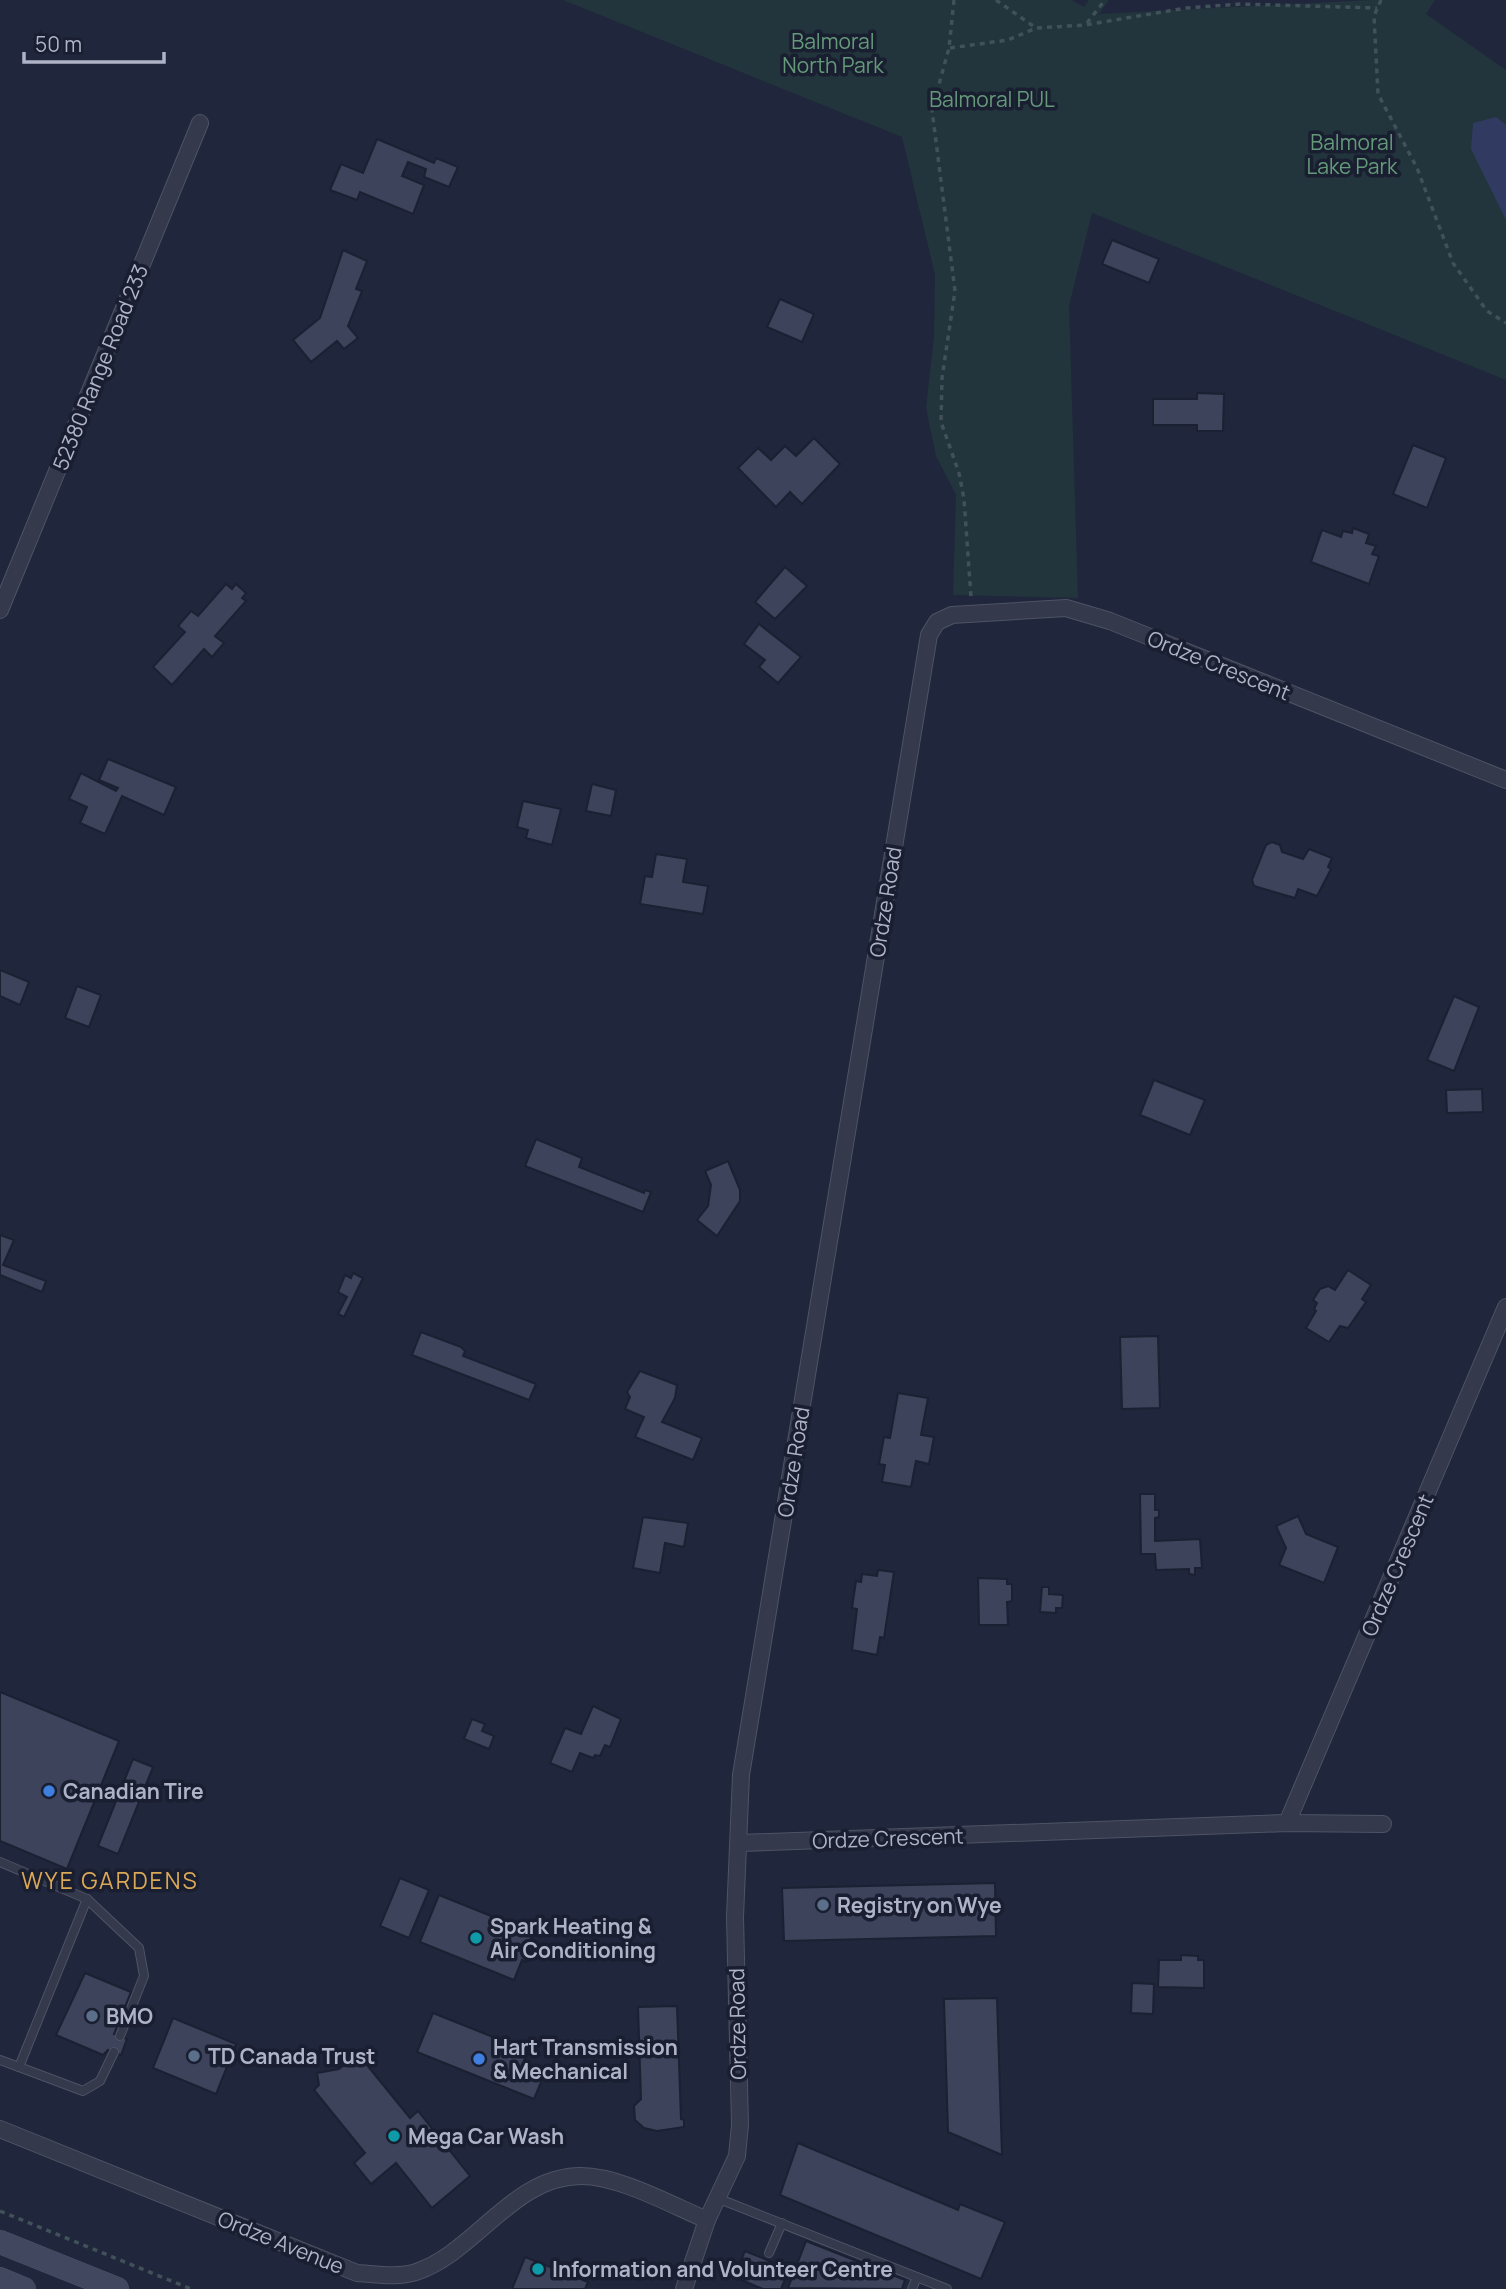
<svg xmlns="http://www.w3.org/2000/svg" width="1506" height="2289" font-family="Manrope,sans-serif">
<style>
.green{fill:#22343c}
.water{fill:#313b61}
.building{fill:#3c435b;stroke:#1b2032;stroke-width:2}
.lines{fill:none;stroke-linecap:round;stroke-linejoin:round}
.lane-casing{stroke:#4e5366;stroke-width:10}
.street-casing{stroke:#4e5366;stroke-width:18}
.secondary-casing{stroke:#4e5366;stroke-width:24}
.path{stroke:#405159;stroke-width:3.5;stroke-dasharray:5 5;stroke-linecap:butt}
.lane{stroke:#34394b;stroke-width:8}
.street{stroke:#34394b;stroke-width:16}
.secondary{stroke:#41475e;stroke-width:23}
.shop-dot{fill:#3f7fe0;stroke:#191e30;stroke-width:2.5}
.service-dot{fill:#5c6f8a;stroke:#191e30;stroke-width:2.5}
.culture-dot{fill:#0f9aa8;stroke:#191e30;stroke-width:2.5}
.labels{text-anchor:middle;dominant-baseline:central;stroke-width:7;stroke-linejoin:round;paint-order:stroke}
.park-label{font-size:21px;fill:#649a7a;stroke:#191e30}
.street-label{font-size:21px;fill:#aeb3c7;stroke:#191e30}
.poi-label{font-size:21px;font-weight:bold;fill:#aeb3c7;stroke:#191e30;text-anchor:start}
.neighbourhood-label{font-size:23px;letter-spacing:2px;fill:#dba856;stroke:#191e30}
</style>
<rect width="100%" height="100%" fill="#20263b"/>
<path class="green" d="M563,0H1072L1084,7L1089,0H1109L1099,14L1370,0H1435L1426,14L1506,70V380L1092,213L1069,306L1078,598L953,595L956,495L936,456L926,408L934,336L935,275L902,137Z"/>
<path class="water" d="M1496,117L1506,125V220L1471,149L1473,123Z"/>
<g class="building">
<path d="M377,139L434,163L436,158L458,167L449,187L424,177L426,169L408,162L402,176L424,185L413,214L360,192L357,200L330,190L341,164L363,173Z"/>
<path d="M1112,240L1159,259L1149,283L1102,264Z"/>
<path d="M343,250L367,261L356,289L362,291L348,326L358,338L344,349L337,341L311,362L293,340L320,318Z"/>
<path d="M780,299L814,314L802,342L767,327Z"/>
<path d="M1197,393L1224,394L1223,431H1197V425H1153V399H1197Z"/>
<path d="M814,438L840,464L802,504L790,492L776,507L738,468L758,448L771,460L785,446L796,456Z"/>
<path d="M1413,445L1446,458L1427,508L1393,494Z"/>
<path d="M1353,528L1369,534L1366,543L1376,546L1372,554L1379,556L1369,584L1311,562L1322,530L1341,537L1343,531L1352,533Z"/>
<path d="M785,567L807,586L775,619L755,602Z"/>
<path d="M226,584L232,589L236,584L246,593L242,598L246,601L215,636L224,643L212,657L204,649L172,685L153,667L185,632L178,626L191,611L198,616Z"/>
<path d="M759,624L801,657L778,683L759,667L765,660L744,644Z"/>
<path d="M108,759L176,787L164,815L122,796L105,834L80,823L87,807L69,799L81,773L116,791L118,788L99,780Z"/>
<path d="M592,784L616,790L611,816L586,811Z"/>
<path d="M523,801L561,809L552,845L526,838L528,830L517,827Z"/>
<path d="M1272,842L1280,845L1282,852L1303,859L1309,849L1332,858L1328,867L1331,869L1317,896L1298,889L1295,898L1254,886L1252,880L1266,845Z"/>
<path d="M656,854L687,859L683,882L708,886L703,914L640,904L645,876L652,877Z"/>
<path d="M0,970L29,982L20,1005L0,996Z"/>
<path d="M77,986L101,995L89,1027L65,1018Z"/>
<path d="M1454,996L1479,1007L1454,1071L1427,1060Z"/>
<path d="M1154,1080L1205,1100L1190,1135L1140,1115Z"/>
<path d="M1482,1089L1483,1112L1447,1113L1446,1090Z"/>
<path d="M536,1139L582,1158L579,1167L644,1193L645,1190L651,1192L643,1212L525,1166Z"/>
<path d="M728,1161L740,1190V1201L717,1236L697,1220L708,1206L711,1185L705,1171Z"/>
<path d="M0,1235L14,1240L3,1265L46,1281L42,1292L0,1275Z"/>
<path d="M1348,1270L1371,1285L1362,1299L1366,1302L1348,1328L1340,1326L1329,1342L1306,1328L1316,1311L1314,1309L1317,1303L1313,1300L1320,1289L1328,1286L1335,1290Z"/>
<path d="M353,1273L363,1278L344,1317L338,1314L347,1297L338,1292L345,1275L351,1278Z"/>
<path d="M421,1332L461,1347L465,1351L463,1356L536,1384L529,1400L412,1355Z"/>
<path d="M1158,1336L1160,1408L1122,1409L1120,1337Z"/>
<path d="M640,1371L677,1385L675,1398L662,1422L702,1438L693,1460L635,1437L644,1417L625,1409L630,1397L627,1392Z"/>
<path d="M898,1393L928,1398L921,1435L934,1437L929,1464L916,1461L911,1487L882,1482L885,1465L879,1464L884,1437L890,1438Z"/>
<path d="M1140,1494H1155V1510H1159V1517L1155,1518V1541L1200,1539L1202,1568H1195V1575L1189,1574V1569L1156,1570L1155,1554H1141Z"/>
<path d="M1298,1516L1306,1534L1338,1547L1324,1583L1279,1565L1286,1548L1276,1526Z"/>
<path d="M643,1517L688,1523L684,1547L665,1543L660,1573L633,1568Z"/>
<path d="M878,1570L894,1572L884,1638L880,1637L877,1655L852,1650L857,1609L852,1608L856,1581L861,1582L862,1574L877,1576Z"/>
<path d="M978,1578L1007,1579V1584H1012V1601L1007,1602L1008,1625H979Z"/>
<path d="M1042,1587H1049V1594L1063,1595L1062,1608H1056V1613L1040,1612Z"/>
<path d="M0,1692L119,1741L67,1869L0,1841Z"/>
<path d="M593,1706L621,1719L610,1747L605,1745L600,1756L595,1755L593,1758L580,1753L572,1772L550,1763L565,1728L581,1734Z"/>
<path d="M472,1719L485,1724L482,1731L494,1736L489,1749L464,1739Z"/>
<path d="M133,1759L153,1767L118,1854L98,1846Z"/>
<path d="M400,1878L429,1890L409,1938L380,1926Z"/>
<path d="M995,1883L996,1936L784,1941L782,1888Z"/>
<path d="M439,1895L533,1933L527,1949L530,1951L526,1962L522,1960L514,1980L420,1942Z"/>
<path d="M1181,1955L1198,1956V1960H1204V1988L1158,1987L1159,1960H1181Z"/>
<path d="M85,1973L131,1992L114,2034L127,2039L121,2055L108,2050L103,2055L56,2035Z"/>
<path d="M1132,1983L1154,1984L1153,2014L1131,2013Z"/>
<path d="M997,1998L1002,2155L948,2132L944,1999Z"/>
<path d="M677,2006L681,2119L684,2120V2127L657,2131L644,2128L635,2120L634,2106L641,2099L638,2007Z"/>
<path d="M433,2013L528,2051L522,2066L544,2075L534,2099L417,2052Z"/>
<path d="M173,2018L236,2044L216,2094L153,2068Z"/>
<path d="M358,2054L410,2118L418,2111L470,2176L432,2208L396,2163L371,2184L354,2163L365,2153L314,2090L319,2085L317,2073L339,2069Z"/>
<path d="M798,2143L958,2210L960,2204L1005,2222L981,2279L780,2195Z"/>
<path d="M806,2241L905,2280L902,2289L788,2288Z"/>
<path d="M745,2251L789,2269L781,2289H763L734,2277Z"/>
<path d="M525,2257L588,2282L585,2289H512Z"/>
</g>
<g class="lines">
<defs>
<g id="lane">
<path d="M0,1862L87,1899L19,2067L0,2060"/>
<path d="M87,1899L139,1948L144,1976L120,2036"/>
<path d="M19,2067L83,2091L100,2081L114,2052"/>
<path d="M717,2198L947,2289"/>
<path d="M769,2253L782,2223"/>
<path d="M912,2289L917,2277"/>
</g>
<g id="street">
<path d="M0,610L200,123"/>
<path d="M1287,1823L1506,1307"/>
<path d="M740,1843L1287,1823L1383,1824"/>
<path d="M0,2129L357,2273C375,2274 398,2278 416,2272C476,2252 513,2176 581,2176C620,2176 671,2205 707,2220"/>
<path d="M684,2289L707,2220L737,2156L740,2125L735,1917L741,1775L929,635L937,622L952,615L1066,608L1110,621L1506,780"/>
</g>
<g id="secondary">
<path d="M0,2242L117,2289"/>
<path d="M0,2279L24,2289"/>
</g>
</defs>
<use href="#lane" class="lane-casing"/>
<use href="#street" class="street-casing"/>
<use href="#secondary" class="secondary-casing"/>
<g class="path">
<path d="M954,0L949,48L932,110L955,291L942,378L941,422L959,473L964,499L971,597"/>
<path d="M996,0L1036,28"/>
<path d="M1381,0L1374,16L1378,94L1417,168L1453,263L1487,311L1506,323"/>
<path d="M1087,23L1105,0"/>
<path d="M950,48L1008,40L1036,28L1085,25L1186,8L1241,4L1377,8"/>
<path d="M0,2211L191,2289"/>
</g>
<use href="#lane" class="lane"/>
<use href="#street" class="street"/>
<use href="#secondary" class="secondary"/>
</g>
<g class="shop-dot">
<circle cx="49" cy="1791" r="7"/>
<circle cx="479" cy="2059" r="7"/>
</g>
<g class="service-dot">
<circle cx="823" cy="1905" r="7"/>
<circle cx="92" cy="2016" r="7"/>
<circle cx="194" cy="2056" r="7"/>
</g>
<g class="culture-dot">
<circle cx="476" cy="1938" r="7"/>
<circle cx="394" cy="2136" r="7"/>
<circle cx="538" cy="2269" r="7"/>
</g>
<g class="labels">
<g class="park-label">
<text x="833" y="41">Balmoral<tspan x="833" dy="24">North Park</tspan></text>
<text x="992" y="99">Balmoral PUL</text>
<text x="1352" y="142">Balmoral<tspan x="1352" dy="24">Lake Park</tspan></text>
</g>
<g class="street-label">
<text transform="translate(100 367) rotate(-68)">52380 Range Road 233</text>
<text transform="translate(1219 665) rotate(22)">Ordze Crescent</text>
<text transform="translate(885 902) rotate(-81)">Ordze Road</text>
<text transform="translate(793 1462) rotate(-81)">Ordze Road</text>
<text transform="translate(1397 1565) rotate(-67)">Ordze Crescent</text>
<text transform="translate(888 1838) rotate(-2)">Ordze Crescent</text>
<text transform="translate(737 2024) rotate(-91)">Ordze Road</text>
<text transform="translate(281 2242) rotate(22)">Ordze Avenue</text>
</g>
<g class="poi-label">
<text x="63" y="1791">Canadian Tire</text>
<text x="837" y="1905">Registry on Wye</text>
<text x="490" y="1926">Spark Heating &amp;<tspan x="490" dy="24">Air Conditioning</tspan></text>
<text x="106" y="2016">BMO</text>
<text x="493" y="2047">Hart Transmission<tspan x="493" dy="24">&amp; Mechanical</tspan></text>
<text x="208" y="2056">TD Canada Trust</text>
<text x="408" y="2136">Mega Car Wash</text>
<text x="552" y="2269">Information and Volunteer Centre</text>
</g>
<g class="neighbourhood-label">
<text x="110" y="1880">WYE GARDENS</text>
</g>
</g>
<path d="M24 52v10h140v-10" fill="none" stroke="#aeb3c7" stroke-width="3.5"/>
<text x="35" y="52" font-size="21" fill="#aeb3c7" stroke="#191e30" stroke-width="5" paint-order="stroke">50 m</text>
</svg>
